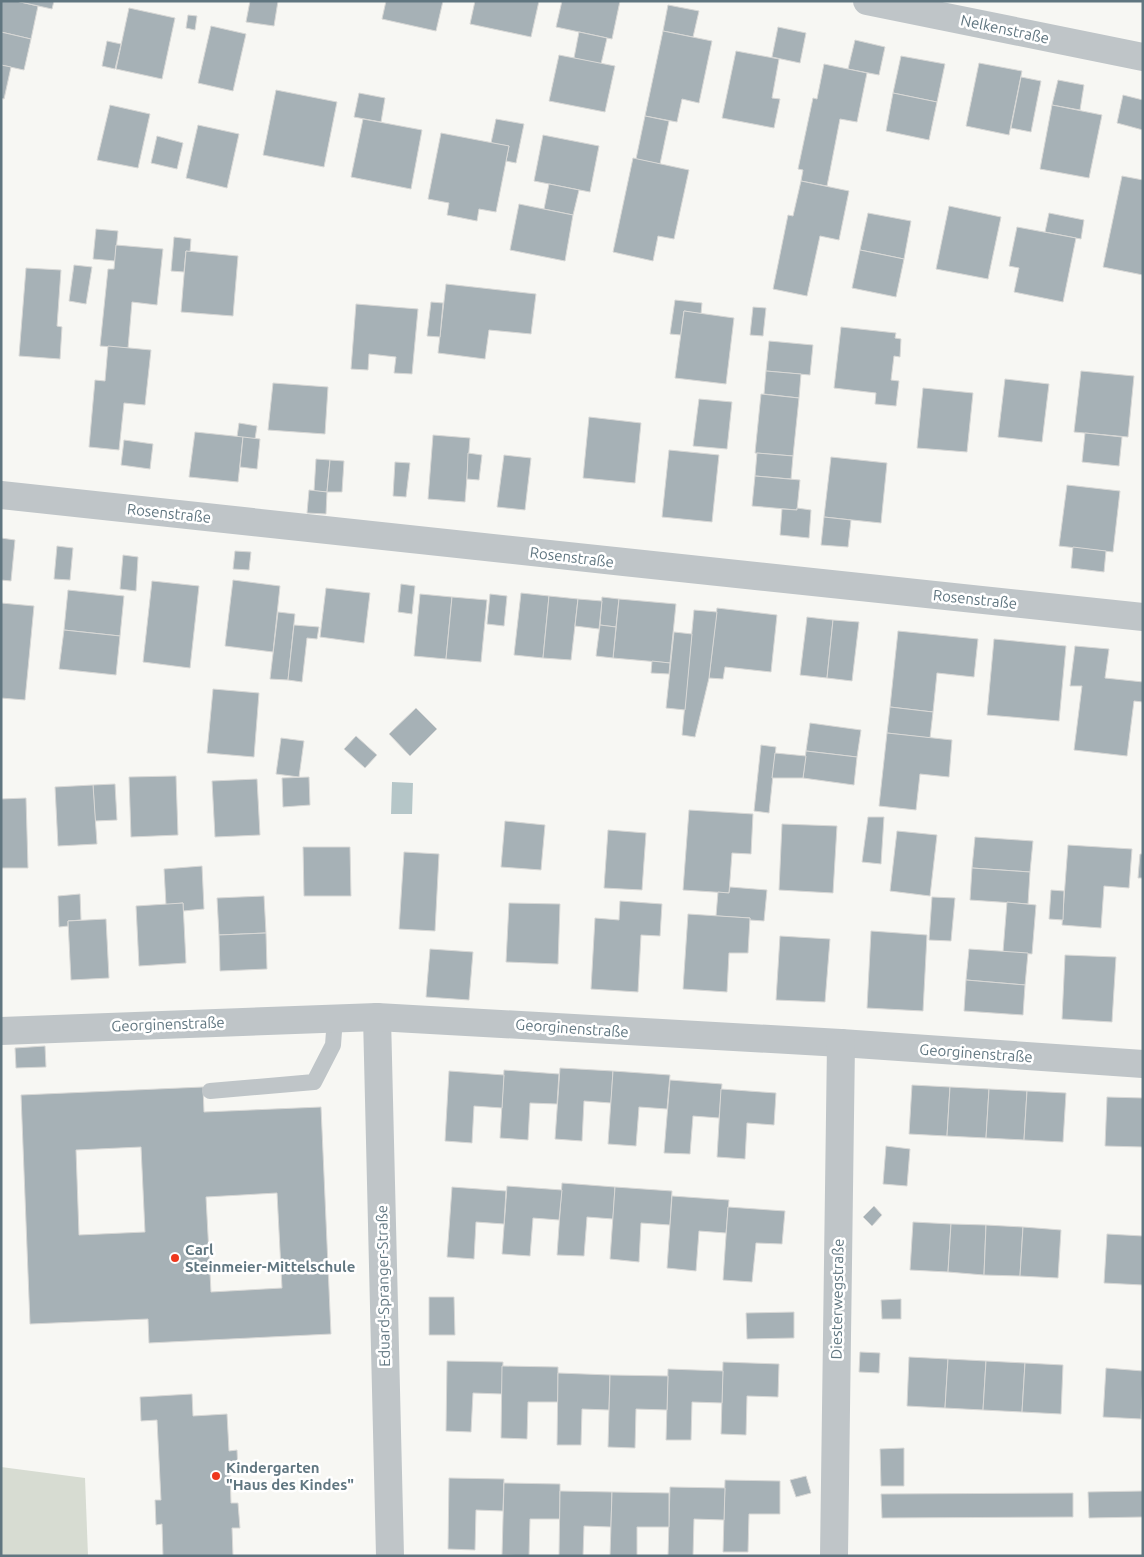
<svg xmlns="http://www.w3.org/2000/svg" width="1144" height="1557" font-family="Ubuntu,sans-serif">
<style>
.green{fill:#d7dcd2}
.water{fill:#b5c6c8}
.building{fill:#a6b1b6;stroke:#d8d8d6;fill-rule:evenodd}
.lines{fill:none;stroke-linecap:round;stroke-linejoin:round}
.service{stroke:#bfc5c8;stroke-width:16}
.minor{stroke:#bfc5c8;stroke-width:28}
.poi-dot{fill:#ee371d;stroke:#fff;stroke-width:2}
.labels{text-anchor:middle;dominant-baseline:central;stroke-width:5;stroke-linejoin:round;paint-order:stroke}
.street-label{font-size:15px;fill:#607680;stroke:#fff}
.poi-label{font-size:15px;font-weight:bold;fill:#607680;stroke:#fff;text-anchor:start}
</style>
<rect width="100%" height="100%" fill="#f7f7f3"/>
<path class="green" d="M1,1467L85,1478L88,1556H1Z"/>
<path class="water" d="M392,782L413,783L412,814H391Z"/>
<g class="building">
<path d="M1,1H16L38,6L31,39L1,32Z"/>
<path d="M16,1H54L52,9Z"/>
<path d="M250,1H278L274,26L246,22Z"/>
<path d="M386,1H443L436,31L382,19Z"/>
<path d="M475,1H539L531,37L470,24Z"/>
<path d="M562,1H620L612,39L556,27Z"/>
<path d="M668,5L699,11L693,37L663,31Z"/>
<path d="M129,8L175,18L162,79L116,69Z"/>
<path d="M188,15L197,16L195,30L186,28Z"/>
<path d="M211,26L246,34L233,91L198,83Z"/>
<path d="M778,27L806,33L800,63L772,57Z"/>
<path d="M663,31L712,41L699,103L682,99L677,122L645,116Z"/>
<path d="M1,32L31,39L24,70L1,65Z"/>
<path d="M579,32L607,38L601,64L574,58Z"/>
<path d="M855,40L885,47L879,75L848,69Z"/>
<path d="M107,41L121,44L115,69L102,66Z"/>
<path d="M736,51L779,59L772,98L780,99L774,128L722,118Z"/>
<path d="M559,55L615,66L605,112L549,101Z"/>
<path d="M901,56L945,64L937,102L893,93Z"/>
<path d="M979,63L1022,71L1009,135L966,126Z"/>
<path d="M824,64L867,73L857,122L840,119L827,186L801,181L803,170L798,169L813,98L817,99Z"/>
<path d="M1,65L11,67L4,99L1,98Z"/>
<path d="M1021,77L1041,81L1031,132L1011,128Z"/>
<path d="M1058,80L1084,85L1080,110L1052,105Z"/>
<path d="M276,90L337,102L324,167L263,155Z"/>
<path d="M359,93L385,98L381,122L354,117Z"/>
<path d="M893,93L937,102L929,140L886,131Z"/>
<path d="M1123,95L1143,100V130L1117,123Z"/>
<path d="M110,105L150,114L138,168L97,160Z"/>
<path d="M1052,105L1102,115L1089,178L1040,169Z"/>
<path d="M645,116L669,121L660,164L636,159Z"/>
<path d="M363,119L422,130L411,189L351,177Z"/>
<path d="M496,119L524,124L516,163L506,161L509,146L491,143Z"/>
<path d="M198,125L239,134L227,188L186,178Z"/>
<path d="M441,133L509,146L496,212L479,209L477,221L447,215L449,203L428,199Z"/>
<path d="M543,135L599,146L590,192L534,181Z"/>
<path d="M157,136L183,143L177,169L151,163Z"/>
<path d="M633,158L689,170L674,239L658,236L653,261L613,252Z"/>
<path d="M1122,176L1143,180V275L1103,267Z"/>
<path d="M801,181L849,191L839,240L820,236L807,296L773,289L788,215L793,216Z"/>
<path d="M549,184L579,190L573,215L544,209Z"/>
<path d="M519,204L573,215L565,261L510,250Z"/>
<path d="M949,206L1001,217L988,279L936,269Z"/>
<path d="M868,213L911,221L904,259L860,250Z"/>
<path d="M1049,213L1084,220L1081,239L1045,232Z"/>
<path d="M1017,227L1076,238L1063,302L1014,292L1019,268L1009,266Z"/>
<path d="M96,229L118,231L115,261L93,259Z"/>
<path d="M174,237L191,239L190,252L186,251L184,272L171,271Z"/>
<path d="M116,245L163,249L157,305L132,302L128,348L100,346L108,269H114Z"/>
<path d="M860,250L904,259L896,297L852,288Z"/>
<path d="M186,251L238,256L233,316L181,312Z"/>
<path d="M74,265L92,267L86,304L69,301Z"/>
<path d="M26,268L61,270L57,326L62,327L60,359L19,356Z"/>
<path d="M446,284L536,294L531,334L489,330L485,359L438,353Z"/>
<path d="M675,300L702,303L701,314L684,311L681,335L670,334Z"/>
<path d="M431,302L443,303L440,337L427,336Z"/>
<path d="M356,304L418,309L412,374L394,373L396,357L369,354L368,370L351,369Z"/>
<path d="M753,307L766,308L763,336L750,335Z"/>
<path d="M684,311L734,318L726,384L675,378Z"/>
<path d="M841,327L896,333L895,338L901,339L900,357L894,356L891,380L899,381L896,406L875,404L876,393L834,388Z"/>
<path d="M769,341L813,345L810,375L766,371Z"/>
<path d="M108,346L151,350L145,405L124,403L119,450L89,447L95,380L105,381Z"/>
<path d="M766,371L801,374L799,398L764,394Z"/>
<path d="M1081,371L1134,376L1128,437L1074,432Z"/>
<path d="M1005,379L1049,384L1042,442L998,437Z"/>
<path d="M273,383L328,387L325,434L268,430Z"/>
<path d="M923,388L973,393L967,452L917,448Z"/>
<path d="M761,394L799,398L793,456L755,453Z"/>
<path d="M699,399L732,402L727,449L693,446Z"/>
<path d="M589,417L641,423L635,483L583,478Z"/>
<path d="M239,423L257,426L255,439L237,437Z"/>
<path d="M195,432L243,437L238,482L189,477Z"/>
<path d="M1085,433L1122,437L1119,466L1082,462Z"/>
<path d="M433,435L470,438L465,502L428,499Z"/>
<path d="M243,437L260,439L257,469L240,467Z"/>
<path d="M124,440L153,444L150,469L121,465Z"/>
<path d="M669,450L719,455L712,522L662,517Z"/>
<path d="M468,453L482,455L479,480L467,479Z"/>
<path d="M757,453L793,456L791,479L755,476Z"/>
<path d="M504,455L531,458L525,510L497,507Z"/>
<path d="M831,457L887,463L881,523L824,517Z"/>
<path d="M316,459L330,460L327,492L314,491Z"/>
<path d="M330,460L344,461L342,492H327Z"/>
<path d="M395,462L410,463L406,497L393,496Z"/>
<path d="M755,476L800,480L797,510L752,506Z"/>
<path d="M1067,485L1120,491L1113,552L1059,546Z"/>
<path d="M309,490L327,492L326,514L307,513Z"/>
<path d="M797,508L811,510L809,538L780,535L782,509L797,510Z"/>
<path d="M824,517L851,520L848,547L821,545Z"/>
<path d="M1,538L15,540L11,581L1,580Z"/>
<path d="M57,546L73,548L70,580L54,579Z"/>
<path d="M1073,547L1106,551L1104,572L1071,568Z"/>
<path d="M235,551L251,552L249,570L233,569Z"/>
<path d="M123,555L138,557L136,591L120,589Z"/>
<path d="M233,580L280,586L273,652L225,646Z"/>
<path d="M152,581L199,586L190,668L143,662Z"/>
<path d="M401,584L415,586L412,614L398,612Z"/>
<path d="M326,588L370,593L364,643L320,637Z"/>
<path d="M68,590L124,596L120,636L64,630Z"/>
<path d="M521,593L549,596L543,658L514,655Z"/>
<path d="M420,594L452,597L446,659L414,656Z"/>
<path d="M490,594L507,596L504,626L487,624Z"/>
<path d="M549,596L578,599L571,660L543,658Z"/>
<path d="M452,597L487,600L481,662L446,659Z"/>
<path d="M602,597L619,599L616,627L600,625Z"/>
<path d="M578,599L602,601L599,629L575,626Z"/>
<path d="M619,599L676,604L670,663L613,658Z"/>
<path d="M1,603L34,606L25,700L1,698Z"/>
<path d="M717,608L777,615L771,672L725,667L723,679L709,678Z"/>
<path d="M694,610L717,612L709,678L695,737L682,735Z"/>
<path d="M278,612L295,614L288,680L270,679Z"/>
<path d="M807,617L833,620L827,678L800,675Z"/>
<path d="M833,620L859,622L852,681L827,678Z"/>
<path d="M294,625L319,627L317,639L307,638L302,682L288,680Z"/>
<path d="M600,625L616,627L613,658L596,656Z"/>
<path d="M64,630L120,636L116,675L59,669Z"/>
<path d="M898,631L978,639L974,677L937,673L933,712L890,707Z"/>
<path d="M674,632L692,634L685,710L666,708Z"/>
<path d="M994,639L1066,646L1059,721L987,715Z"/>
<path d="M1075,646L1109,649L1105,678L1143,682V702L1134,701L1127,756L1074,750L1082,686H1070Z"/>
<path d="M652,661L670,663L669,674L651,673Z"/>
<path d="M213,689L259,693L254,757L207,753Z"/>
<path d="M890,707L933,712L930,738L887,733Z"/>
<path d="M416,708L437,729L410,756L389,734Z"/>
<path d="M810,723L861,730L857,757L806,751Z"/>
<path d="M887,733L952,740L949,777L920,774L916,810L879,806Z"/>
<path d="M356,736L377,755L365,768L344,749Z"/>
<path d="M281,738L304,741L299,777L276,774Z"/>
<path d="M761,745L776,747L769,813L754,811Z"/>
<path d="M806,751L857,757L854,785L803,778Z"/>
<path d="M775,753L806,756L803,778H772Z"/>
<path d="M176,776L178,835L131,837L129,777Z"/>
<path d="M309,777L310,805L283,807L282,778Z"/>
<path d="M257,779L260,835L215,837L212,781Z"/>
<path d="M115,784L117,820L95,821L93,785Z"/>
<path d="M93,785L97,844L58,846L55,787Z"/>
<path d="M26,798L28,868H1V799Z"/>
<path d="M689,810L753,814L751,854L732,853L729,893L683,890Z"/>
<path d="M868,817H884L881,864L862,862Z"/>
<path d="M505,821L545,825L541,870L501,867Z"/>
<path d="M782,824L837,826L833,893L779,890Z"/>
<path d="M608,830L646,833L642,890L604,888Z"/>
<path d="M897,831L937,835L930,896L890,891Z"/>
<path d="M975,837L1033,841L1030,872L972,868Z"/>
<path d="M1068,845L1132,849L1129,888L1104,886L1101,928L1062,925Z"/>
<path d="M303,847H350L351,896H304Z"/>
<path d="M404,852L439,854L435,931L399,929Z"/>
<path d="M1140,854H1143V878H1138Z"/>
<path d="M202,866L204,909L183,911V903L166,905L164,869Z"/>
<path d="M972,868L1030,872L1028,904L970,900Z"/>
<path d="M730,887L767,890L764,921L750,920V918L716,916L718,892L729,893Z"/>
<path d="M1051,890L1064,891L1063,920L1049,919Z"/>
<path d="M80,894L81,920L68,921V926L59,927L58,896Z"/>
<path d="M264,896L266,933L219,935L217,898Z"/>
<path d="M932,897L955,898L951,941L929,940Z"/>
<path d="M620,901L662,904L660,936L641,935L638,992L591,989L595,918L619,920Z"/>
<path d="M1007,902L1036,905L1032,954L1003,952Z"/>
<path d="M183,903L186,963L139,966L136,906Z"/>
<path d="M509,903L560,904L558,964L506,962Z"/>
<path d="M688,914L750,918L748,953H729L727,992L683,989Z"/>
<path d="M106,919L109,978L71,980L68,921Z"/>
<path d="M871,931L927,935L923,1011L867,1008Z"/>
<path d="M266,933L267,969L220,971L219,935Z"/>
<path d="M780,936L830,939L825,1002L776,1000Z"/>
<path d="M430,949L473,952L469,1000L426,997Z"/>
<path d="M969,949L1028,953L1025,985L966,980Z"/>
<path d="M1065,955L1116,957L1112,1022L1062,1019Z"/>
<path d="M966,980L1025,985L1023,1015L964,1011Z"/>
<path d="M45,1046L46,1067L16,1068L15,1048Z"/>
<path d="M560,1068L613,1071L611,1103L584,1101L582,1141L555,1139Z"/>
<path d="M504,1070L559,1074L557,1104L530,1103L528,1140L500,1138Z"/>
<path d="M449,1071L504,1075L502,1108L474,1106L472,1143L445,1141Z"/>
<path d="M613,1071L670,1075L667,1109L639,1107L636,1146L608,1144Z"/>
<path d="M670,1080L722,1084L719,1118L693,1116L690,1154L664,1153Z"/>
<path d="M912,1085L950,1087L947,1136L909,1134Z"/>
<path d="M203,1087L204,1112L321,1107L331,1334L149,1343L148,1319L30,1324L21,1095ZM141,1147L145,1232L79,1235L76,1150ZM277,1193L282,1288L211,1292L206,1197Z"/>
<path d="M950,1087L989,1089L986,1138L947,1136Z"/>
<path d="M721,1089L776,1093L774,1125L747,1123L745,1159L717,1157Z"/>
<path d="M989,1089L1027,1091L1024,1140L986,1138Z"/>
<path d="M1027,1091L1066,1093L1063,1142L1024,1140Z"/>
<path d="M1107,1097L1143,1098V1147L1105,1146Z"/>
<path d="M886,1146L910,1149L907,1186L883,1184Z"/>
<path d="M562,1183L615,1187L613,1219L587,1217L584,1256L557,1255Z"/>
<path d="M507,1186L562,1190L559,1220L533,1218L530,1256L502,1254Z"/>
<path d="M452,1187L506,1191L504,1224L476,1222L474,1259L447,1257Z"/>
<path d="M615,1187L672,1191L670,1225L641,1223L639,1262L610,1259Z"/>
<path d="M672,1196L729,1200L726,1233L699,1231L696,1271L667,1268Z"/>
<path d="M874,1206L882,1215L872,1226L863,1217Z"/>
<path d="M728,1207L785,1211L782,1244L756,1243L752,1282L723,1280Z"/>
<path d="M913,1222L951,1224L948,1272L910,1270Z"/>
<path d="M951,1224L986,1225L984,1275L948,1272Z"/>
<path d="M986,1225L1023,1227L1020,1276L984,1275Z"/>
<path d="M1023,1227L1061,1230L1058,1278L1020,1276Z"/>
<path d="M1107,1234L1143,1236V1285L1104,1283Z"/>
<path d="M429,1297H454L455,1335H429Z"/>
<path d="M901,1299V1319H882L881,1300Z"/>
<path d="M794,1312V1338L747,1339L746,1313Z"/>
<path d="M860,1352L880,1353L879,1373L859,1372Z"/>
<path d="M909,1357L948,1359L945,1408L907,1406Z"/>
<path d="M948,1359L986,1361L983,1410L945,1408Z"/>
<path d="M447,1361L503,1362L502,1394L473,1393L471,1432L446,1431Z"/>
<path d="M986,1361L1025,1363L1022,1412L983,1410Z"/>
<path d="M723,1362L779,1364L778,1397L747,1396L746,1435L721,1434Z"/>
<path d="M1025,1363L1063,1365L1061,1414L1022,1412Z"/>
<path d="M502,1366L558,1367V1402H528L527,1439L501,1438Z"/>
<path d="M1106,1368L1143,1371L1141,1419L1103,1417Z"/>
<path d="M668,1369L723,1371L722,1403L692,1402L691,1440H666Z"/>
<path d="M558,1373L610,1375L609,1410L582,1409L581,1445H557Z"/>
<path d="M610,1375L668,1376L667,1410L636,1409L635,1448L608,1447Z"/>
<path d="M192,1394L193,1416L227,1414L229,1451L237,1450L238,1472L230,1473L231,1503H238L240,1528H232L233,1556H163L162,1524L156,1525L155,1500H161L157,1420L141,1421L140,1397Z"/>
<path d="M904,1448V1486H881L880,1449Z"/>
<path d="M806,1476L811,1493L796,1497L790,1480Z"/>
<path d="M449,1478L504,1479L503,1511L476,1510L475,1550L448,1549Z"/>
<path d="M725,1480L780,1481V1514H749L748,1552H723Z"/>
<path d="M504,1483L560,1484V1519H530L529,1556L502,1555Z"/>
<path d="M670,1487L725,1488L724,1520L694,1519L693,1556H668Z"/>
<path d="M560,1491L612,1492L611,1527L584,1526L583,1556H559Z"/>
<path d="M1143,1491V1517L1089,1518L1088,1492Z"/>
<path d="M612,1492L669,1493V1527H637V1556H610Z"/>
<path d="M1073,1493V1517L882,1518L881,1494Z"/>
</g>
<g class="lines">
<path class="service" d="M210,1091L314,1082L333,1045L335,1018"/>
<g class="minor">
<path d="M867,1L1143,57"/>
<path d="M1,495C382,535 762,578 1143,617"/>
<path d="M377,1017L390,1556"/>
<path d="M1,1031L377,1017L841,1043L1143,1064"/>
<path d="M834,1556L841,1043"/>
</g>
</g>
<g class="poi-dot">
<circle cx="175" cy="1258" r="5"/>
<circle cx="216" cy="1476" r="5"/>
</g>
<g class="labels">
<g class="street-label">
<text transform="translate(1005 29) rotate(12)">Nelkenstraße</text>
<text transform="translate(169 513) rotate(6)">Rosenstraße</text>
<text transform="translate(572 557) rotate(7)">Rosenstraße</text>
<text transform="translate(975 599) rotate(6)">Rosenstraße</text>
<text transform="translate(168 1024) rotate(-2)">Georginenstraße</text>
<text transform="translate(572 1028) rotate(4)">Georginenstraße</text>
<text transform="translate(976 1053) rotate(4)">Georginenstraße</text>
<text transform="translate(383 1286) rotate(-91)">Eduard-Spranger-Straße</text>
<text transform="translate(837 1299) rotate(-89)">Diesterwegstraße</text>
</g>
<g class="poi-label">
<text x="185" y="1249">Carl<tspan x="185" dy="17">Steinmeier-Mittelschule</tspan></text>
<text x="226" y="1467">Kindergarten<tspan x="226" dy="17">"Haus des Kindes"</tspan></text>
</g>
</g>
<rect width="1144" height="1557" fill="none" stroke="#607680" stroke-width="5"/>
</svg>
